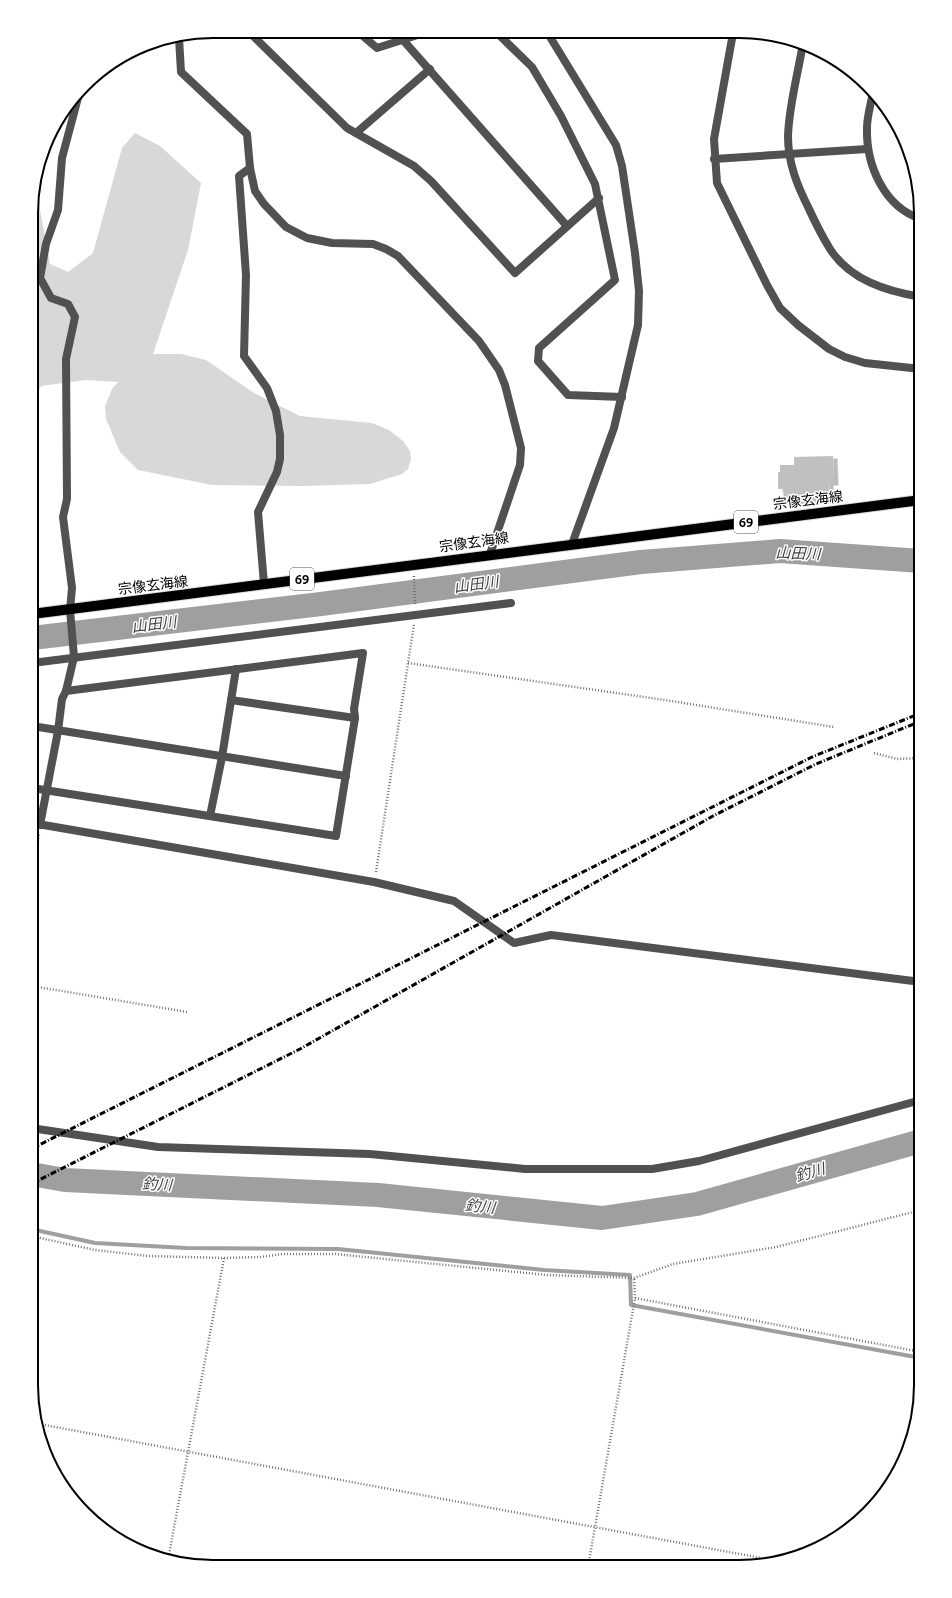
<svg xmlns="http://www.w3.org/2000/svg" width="952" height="1598" font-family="Ubuntu,'Noto Sans JP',sans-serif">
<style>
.green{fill:#d8d8d8}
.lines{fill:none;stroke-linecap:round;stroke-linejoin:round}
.stream{stroke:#9f9f9f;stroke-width:4}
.river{stroke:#9f9f9f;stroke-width:24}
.building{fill:#c0c0c0;filter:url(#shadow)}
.primary-casing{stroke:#dbdbdb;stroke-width:12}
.path{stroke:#737373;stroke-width:2.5;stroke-dasharray:1 2;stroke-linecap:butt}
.minor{stroke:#515151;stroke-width:8}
.tertiary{stroke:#515151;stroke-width:8}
.primary{stroke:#000;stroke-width:10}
.rail{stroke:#000;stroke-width:3;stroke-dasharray:6 2 1 2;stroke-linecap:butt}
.labels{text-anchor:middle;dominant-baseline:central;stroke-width:3;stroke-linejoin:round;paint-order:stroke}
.shield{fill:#fff;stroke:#4c4c4c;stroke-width:1}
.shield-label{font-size:13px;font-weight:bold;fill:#000}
.street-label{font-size:14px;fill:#000;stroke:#fff}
.water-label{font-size:15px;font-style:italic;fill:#404040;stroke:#fff}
.rim{fill:none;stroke:#000;stroke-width:2}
</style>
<defs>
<filter id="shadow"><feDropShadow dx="4.5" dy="2.5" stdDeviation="0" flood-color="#0004"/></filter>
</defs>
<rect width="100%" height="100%" fill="#fff"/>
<path class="green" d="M135,133L160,146L201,183L188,250L153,354H181L206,360L254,393L300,416L372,423L389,430L403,441L410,451L411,459L408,469L402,474L370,484L302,486L212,485L138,470L120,452L106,419L105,406L112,389L118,382L85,380L41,386L32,404L33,190L35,182L50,264L68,272L93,253L122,148Z"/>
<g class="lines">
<path class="stream" d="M31,1229L95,1243L186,1248L338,1249L544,1270L630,1275L631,1305L921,1358"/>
<g class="river">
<path d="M32,638L321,604L641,562L780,551L921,561"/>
<path d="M31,1174L65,1180L378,1195L602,1218L697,1204L921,1141"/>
</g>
</g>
<path class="building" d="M833,456L834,483H829L830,501L784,502L783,489H778V472H780V465H794V457Z"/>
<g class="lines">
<defs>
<path id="primary" d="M32,614L921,500"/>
</defs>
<use href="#primary" class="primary-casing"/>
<g class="path">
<path d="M414,576L415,605"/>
<path d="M408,663L665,700L834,727"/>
<path d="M874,753L897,759L921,758"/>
<path d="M376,872L414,624"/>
<path d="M32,883L39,834"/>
<path d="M32,986L187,1012"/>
<path d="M31,1236L95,1250L148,1256L224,1258L261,1257L282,1254H335L547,1275L634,1278L673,1264L776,1247L921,1210"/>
<path d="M635,1298L921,1352"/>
<path d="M39,1424L772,1560"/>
<path d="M168,1560L224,1258"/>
<path d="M588,1567L635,1298L634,1278"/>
</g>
<g class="minor">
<path d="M248,31L347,128L414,166L431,181L515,273L599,198"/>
<path d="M357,31L377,48L427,32"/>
<path d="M496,32L532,67L561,116L595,184L615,280L539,348L538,361L568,395L622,397"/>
<path d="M733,33L714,139L717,183L767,285L780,308L798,325L829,349L845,357L865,363L921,369"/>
<path d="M179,38L181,72L247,134L250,168L255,191L264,204L286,227L307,238L332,243L373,244L386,249L398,256L479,341L499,370L505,385L521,448L520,465L490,554"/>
<path d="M403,40L567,226"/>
<path d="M803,43C798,74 789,105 788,136C788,163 797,185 809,209C815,222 822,236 830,249C850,280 886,291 921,297"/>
<path d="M873,92C871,104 867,116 867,128C866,165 884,207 921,219"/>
<path d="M356,133L430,69"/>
<path d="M714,159L867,149"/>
<path d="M250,168L239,176L246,275L244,356L267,388L276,411L280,435V459L277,472L258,512L264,584"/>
<path d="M32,663L511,603"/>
<path d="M231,700L355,718"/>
<path d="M32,788L336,836L355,718L354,709L363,653L66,691"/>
<path d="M210,816L222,757L236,669"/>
<path d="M32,823L374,882L454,901L514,943L551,935L921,982"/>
<path d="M40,825L58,731L62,699L66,691L74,657L70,610L72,588L63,517L67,499L66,359L75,317L68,304L51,298L40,278L46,244L58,210L62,158L79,94"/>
<path d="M31,1128L158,1147L370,1154L525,1169H652L699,1161L921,1100"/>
</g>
<g class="tertiary">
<path d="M547,32L616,145L622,166L635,253L639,291L638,325L614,428L572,544"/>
<path d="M32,726L346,776"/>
</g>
<use href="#primary" class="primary"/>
<g class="rail">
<path d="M31,1149L812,757L921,713"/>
<path d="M31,1184L300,1049L713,816L816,764L921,721"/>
</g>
</g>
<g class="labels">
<g class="shield">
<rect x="734" y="511" width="24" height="22" rx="3"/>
<rect x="290" y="568" width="24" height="22" rx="3"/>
</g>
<g class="shield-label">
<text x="746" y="522">69</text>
<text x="302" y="579">69</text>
</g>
<g class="street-label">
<text transform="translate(808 500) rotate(-7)">宗像玄海線</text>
<text transform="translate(474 542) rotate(-8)">宗像玄海線</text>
<text transform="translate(153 585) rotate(-7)">宗像玄海線</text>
</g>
<g class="water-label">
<text transform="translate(798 553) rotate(2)">山田川</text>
<text transform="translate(476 584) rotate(-8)">山田川</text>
<text transform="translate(154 624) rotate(-7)">山田川</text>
<text transform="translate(810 1172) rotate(-16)">釣川</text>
<text transform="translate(157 1184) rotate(3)">釣川</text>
<text transform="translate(480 1206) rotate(6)">釣川</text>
</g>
</g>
<path d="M0 0H952V1598H0ZM213 38H739A175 175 0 0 1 914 213V1385A175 175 0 0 1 739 1560H213A175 175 0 0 1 38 1385V213A175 175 0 0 1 213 38Z" fill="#fff" fill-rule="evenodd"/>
<path class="rim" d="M213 38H739A175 175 0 0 1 914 213V1385A175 175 0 0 1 739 1560H213A175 175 0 0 1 38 1385V213A175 175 0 0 1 213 38Z"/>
</svg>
